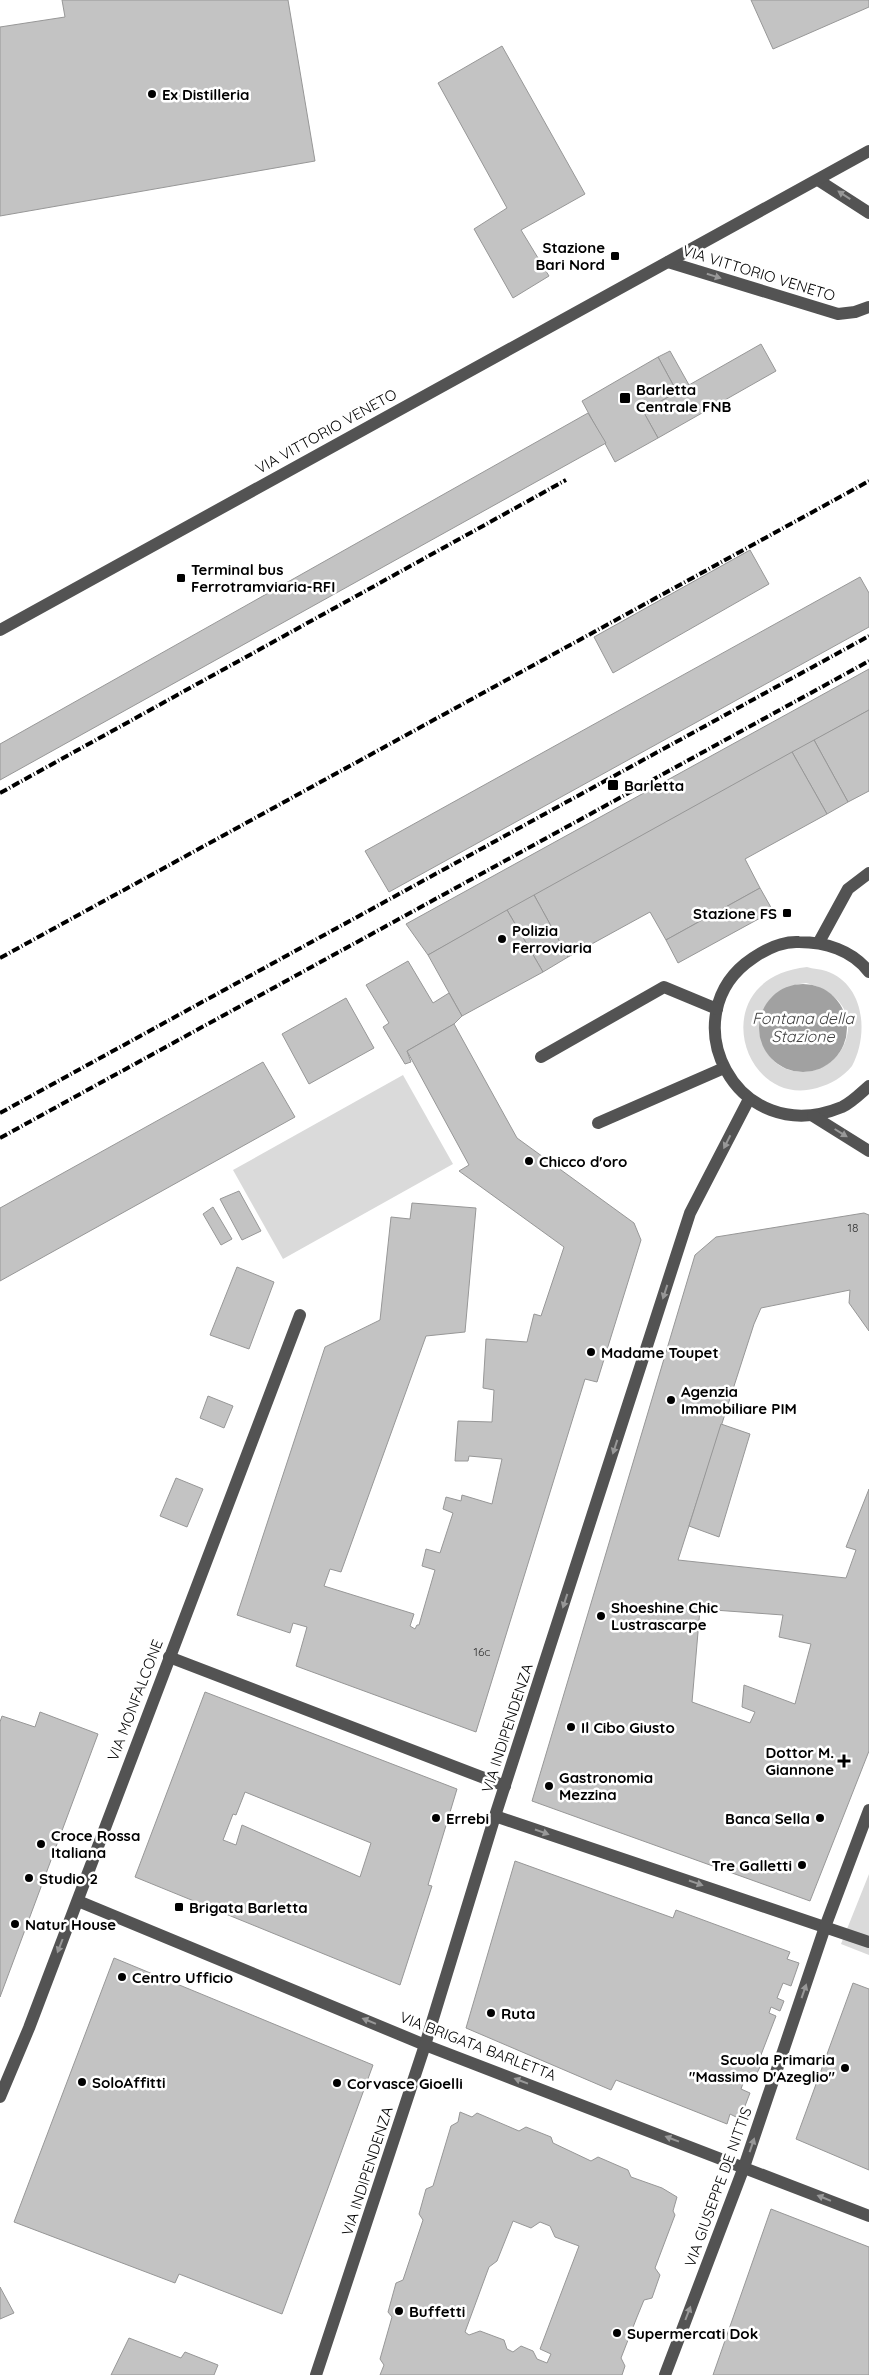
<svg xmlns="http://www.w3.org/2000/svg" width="869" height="2375" font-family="Quicksand,sans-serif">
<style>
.green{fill:#dadada;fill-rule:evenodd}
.water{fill:#a1a1a1}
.building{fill:#c3c3c3;stroke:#979797;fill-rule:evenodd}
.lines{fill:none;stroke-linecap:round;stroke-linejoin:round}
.minor{stroke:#535353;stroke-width:12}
.rail{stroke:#000;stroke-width:4;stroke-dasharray:8 2.5 1 2.5;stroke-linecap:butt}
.oneway{fill:#989898}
.poi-dot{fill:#000;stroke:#fff;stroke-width:2}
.labels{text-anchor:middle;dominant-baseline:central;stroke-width:5;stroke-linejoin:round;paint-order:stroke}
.number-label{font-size:12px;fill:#313131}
.poi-label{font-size:15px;font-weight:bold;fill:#000;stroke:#fff;text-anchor:start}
.street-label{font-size:15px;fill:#000;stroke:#fff}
.water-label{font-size:16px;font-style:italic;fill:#424242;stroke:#fff}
</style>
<rect width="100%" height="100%" fill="#fff"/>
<g class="green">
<path d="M807,967C813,969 820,969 826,971C865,984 869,1035 852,1066C843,1077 831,1084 817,1088C741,1110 703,978 807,967ZM806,983C836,990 859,1014 843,1047C838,1057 826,1067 815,1070C754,1086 735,991 806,983Z"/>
<path d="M403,1075L453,1164L283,1259L233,1170Z"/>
<path d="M869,1874V1955L841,1944Z"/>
</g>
<circle class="water" cx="803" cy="1028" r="44"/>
<g class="building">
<path d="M62,0H288L315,161L0,216V27L65,17Z"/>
<path d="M751,0H869V7L773,49Z"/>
<path d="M502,46L585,194L521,230L549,276L513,298L474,229L507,208L438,83Z"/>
<path d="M761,344L776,371L658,438L643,411L677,392L658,357L670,351L689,385Z"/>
<path d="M658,357L677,392L643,411L658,438L615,462L582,401Z"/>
<path d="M588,413L606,443L0,780V744Z"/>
<path d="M750,550L769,584L613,673L594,637Z"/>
<path d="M860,577L869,593V627L389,892L365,851Z"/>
<path d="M869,669V710L428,955L406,924Z"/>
<path d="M869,710V791L848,802L814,740Z"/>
<path d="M814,740L848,802L827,814L792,752Z"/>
<path d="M792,752L827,814L745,859L760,888L666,940L650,912L568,957L534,895Z"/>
<path d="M760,888L773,911L678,963L666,940Z"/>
<path d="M534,895L568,957L543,972L507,910Z"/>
<path d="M507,910L543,972L462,1016L428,955Z"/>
<path d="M408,961L433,1003L449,993L462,1016L454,1024L407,1051L411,1062L405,1064L383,1027L389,1023L366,985Z"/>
<path d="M346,998L374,1048L309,1084L282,1034Z"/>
<path d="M454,1024L517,1138L634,1223L641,1240L597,1382L585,1379L476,1732L296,1666L307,1627L293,1623L290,1633L237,1615L325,1347L380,1320L391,1217L410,1219L412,1203L476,1208L465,1332L426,1336L341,1572L330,1569L324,1586L414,1614L410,1626L415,1629L417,1625H419L435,1570L422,1566L426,1549L440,1553L453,1513L443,1509L446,1497L461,1501L462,1495L492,1504L502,1459L469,1456L468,1461H455L458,1421L492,1422L494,1390L483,1388L486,1339L527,1342L534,1314L541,1316L564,1247L459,1171L469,1165L407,1051Z"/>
<path d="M263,1062L295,1117L0,1281V1208Z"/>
<path d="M239,1191L261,1231L242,1240L220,1199Z"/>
<path d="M213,1207L232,1239L221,1245L203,1214Z"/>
<path d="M864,1213L869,1215V1331L849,1303L850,1290L761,1308L754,1324L678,1560L846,1578L856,1550L846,1547L869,1489V1751L810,1901L532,1801L695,1255L716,1237ZM700,1609L783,1615L779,1637L811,1644L795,1704L744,1685L742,1707L755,1712L750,1723L692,1702Z"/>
<path d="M237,1267L274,1282L249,1349L210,1335Z"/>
<path d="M208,1396L233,1406L224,1428L200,1418Z"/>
<path d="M721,1424L750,1434L719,1537L689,1526Z"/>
<path d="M176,1478L203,1489L187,1527L160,1516Z"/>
<path d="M205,1692L457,1789L428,1885L432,1886L400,1985L135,1877ZM245,1792L371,1843L360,1877L242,1825L236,1845L223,1840L233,1814L236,1815Z"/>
<path d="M40,1712L98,1734L0,1997V1722L2,1716L35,1727Z"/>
<path d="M515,1861L673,1918L676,1910L790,1952L787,1959L799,1963L791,1986L783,1983L777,1998L784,2001L780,2011L771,2007L769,2013L776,2016L759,2060L752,2058L750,2063L760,2067L756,2075L747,2072L741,2089L750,2093L740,2119L730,2114L727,2124L616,2080L611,2090L466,2028Z"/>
<path d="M114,1958L373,2065L282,2314L179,2274L175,2283L14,2222Z"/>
<path d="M853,1983L869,1989V2170L796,2139Z"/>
<path d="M460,2112L472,2117L477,2113L519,2131L526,2127L551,2137L553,2143L591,2161L598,2157L628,2170L631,2177L662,2188L677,2197L673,2211L675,2215L655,2268L660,2275L652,2298L644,2300L637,2317L621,2358L625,2366L622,2375H380L384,2365L380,2359L392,2317L388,2312L396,2283L403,2280L423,2220L419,2214L426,2189L433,2186L451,2126L458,2122ZM513,2221L531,2228L540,2222L550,2226L555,2237L579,2246L540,2349L551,2354L547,2363L537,2359L533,2351L521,2346L513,2352L507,2349L504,2340L480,2331L469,2335L465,2332L489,2267L497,2261Z"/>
<path d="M771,2209L869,2247V2375H713Z"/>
<path d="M0,2287L14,2313L0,2319Z"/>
<path d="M129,2338L181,2358L185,2352L218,2365L214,2375H111Z"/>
</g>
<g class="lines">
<g class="minor">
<path d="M818,180L869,213"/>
<path d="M668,262L838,314L855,312L869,307"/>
<path d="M0,630L869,151"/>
<path d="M819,942L848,889L869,873"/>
<path d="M869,972C852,950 825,942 799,942C782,941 766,949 753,958C669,1014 735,1151 842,1107C851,1103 861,1093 869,1086"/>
<path d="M541,1057L664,987L717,1009"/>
<path d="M813,1116L869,1151"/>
<path d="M598,1123L724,1068"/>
<path d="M169,1657L505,1786"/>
<path d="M495,1816L869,1942"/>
<path d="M78,1901L425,2045L869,2216"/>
<path d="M0,2097L29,2028L300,1315"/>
<path d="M316,2375L425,2045L495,1816L690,1213L749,1099"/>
<path d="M665,2375L744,2167L825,1927L869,1810"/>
</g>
<g class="rail">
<path d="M0,793L566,480"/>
<path d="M0,958L869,481"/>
<path d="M0,1113L869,636"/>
<path d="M0,1138L869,661"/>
</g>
</g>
<defs><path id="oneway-solid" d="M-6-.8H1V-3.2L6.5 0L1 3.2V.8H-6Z" transform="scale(1.25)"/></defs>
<g class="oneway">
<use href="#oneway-solid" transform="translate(844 195) rotate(-147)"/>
<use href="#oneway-solid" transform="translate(714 276) rotate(17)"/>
<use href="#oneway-solid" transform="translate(841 1133) rotate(32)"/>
<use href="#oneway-solid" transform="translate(727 1142) rotate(117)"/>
<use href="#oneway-solid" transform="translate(665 1292) rotate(108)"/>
<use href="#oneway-solid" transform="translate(615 1447) rotate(108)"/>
<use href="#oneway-solid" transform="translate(565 1601) rotate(108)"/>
<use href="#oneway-solid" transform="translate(542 1832) rotate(19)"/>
<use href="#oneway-solid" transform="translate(696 1883) rotate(19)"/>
<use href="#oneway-solid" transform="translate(60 1946) rotate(111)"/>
<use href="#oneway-solid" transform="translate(804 1991) rotate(-71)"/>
<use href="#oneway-solid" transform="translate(369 2021) rotate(-158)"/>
<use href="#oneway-solid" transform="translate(521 2081) rotate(-159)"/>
<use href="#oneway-solid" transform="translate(672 2139) rotate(-159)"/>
<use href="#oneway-solid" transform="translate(752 2145) rotate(-71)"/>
<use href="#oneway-solid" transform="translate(824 2198) rotate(-158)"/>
<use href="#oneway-solid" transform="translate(688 2313) rotate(-69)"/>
</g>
<g class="poi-dot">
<circle cx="152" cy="94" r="5"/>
<rect x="610" y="251" width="10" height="10" rx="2.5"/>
<rect x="619" y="392" width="12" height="12" rx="2.5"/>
<rect x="176" y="573" width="10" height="10" rx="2.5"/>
<rect x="607" y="779" width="12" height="12" rx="2.5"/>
<rect x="782" y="908" width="10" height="10" rx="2.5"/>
<circle cx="502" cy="939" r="5"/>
<circle cx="529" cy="1161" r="5"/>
<circle cx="591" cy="1352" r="5"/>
<circle cx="671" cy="1400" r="5"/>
<circle cx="601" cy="1616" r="5"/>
<circle cx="571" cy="1727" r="5"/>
<path d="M841.5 1753.5h5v5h5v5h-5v5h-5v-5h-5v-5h5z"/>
<circle cx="549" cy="1786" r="5"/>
<circle cx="436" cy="1818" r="5"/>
<circle cx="820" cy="1818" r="5"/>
<circle cx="41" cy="1844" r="5"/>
<circle cx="802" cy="1865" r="5"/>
<circle cx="29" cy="1878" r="5"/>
<rect x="174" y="1902" width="10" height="10" rx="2.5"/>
<circle cx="15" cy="1924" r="5"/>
<circle cx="122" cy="1977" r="5"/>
<circle cx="491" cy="2013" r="5"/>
<circle cx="845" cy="2068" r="5"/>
<circle cx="82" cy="2082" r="5"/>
<circle cx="337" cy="2083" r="5"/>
<circle cx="399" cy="2311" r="5"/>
<circle cx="617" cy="2333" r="5"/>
</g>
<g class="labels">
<g class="number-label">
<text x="853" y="1227">18</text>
<text x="482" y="1651">16c</text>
</g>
<g class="poi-label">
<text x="162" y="94">Ex Distilleria</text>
<text x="605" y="247" text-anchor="end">Stazione<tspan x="605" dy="17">Bari Nord</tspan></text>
<text x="636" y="389">Barletta<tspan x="636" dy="17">Centrale FNB</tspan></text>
<text x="191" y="569">Terminal bus<tspan x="191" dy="17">Ferrotramviaria-RFI</tspan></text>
<text x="624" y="785">Barletta</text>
<text x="777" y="913" text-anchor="end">Stazione FS</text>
<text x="512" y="930">Polizia<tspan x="512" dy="17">Ferroviaria</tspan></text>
<text x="539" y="1161">Chicco d'oro</text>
<text x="601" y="1352">Madame Toupet</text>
<text x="681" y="1391">Agenzia<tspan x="681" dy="17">Immobiliare PIM</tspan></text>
<text x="611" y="1607">Shoeshine Chic<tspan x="611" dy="17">Lustrascarpe</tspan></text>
<text x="581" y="1727">Il Cibo Giusto</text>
<text x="834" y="1752" text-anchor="end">Dottor M.<tspan x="834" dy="17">Giannone</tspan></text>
<text x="559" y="1777">Gastronomia<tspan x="559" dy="17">Mezzina</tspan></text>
<text x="446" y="1818">Errebi</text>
<text x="810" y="1818" text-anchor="end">Banca Sella</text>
<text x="51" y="1835">Croce Rossa<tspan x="51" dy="17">Italiana</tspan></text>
<text x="792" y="1865" text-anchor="end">Tre Galletti</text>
<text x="39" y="1878">Studio 2</text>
<text x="189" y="1907">Brigata Barletta</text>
<text x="25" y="1924">Natur House</text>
<text x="132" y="1977">Centro Ufficio</text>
<text x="501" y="2013">Ruta</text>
<text x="835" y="2059" text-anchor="end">Scuola Primaria<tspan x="835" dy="17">"Massimo D'Azeglio"</tspan></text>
<text x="92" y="2082">SoloAffitti</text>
<text x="347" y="2083">Corvasce Gioelli</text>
<text x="409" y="2311">Buffetti</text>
<text x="627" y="2333">Supermercati Dok</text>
</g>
<g class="street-label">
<text transform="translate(759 273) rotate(17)">VIA VITTORIO VENETO</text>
<text transform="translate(326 431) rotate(-29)">VIA VITTORIO VENETO</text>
<text transform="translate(135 1700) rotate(-69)">VIA MONFALCONE</text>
<text transform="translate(507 1728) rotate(-72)">VIA INDIPENDENZA</text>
<text transform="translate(478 2046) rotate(21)">VIA BRIGATA BARLETTA</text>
<text transform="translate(367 2171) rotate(-72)">VIA INDIPENDENZA</text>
<text transform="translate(718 2187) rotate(-70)">VIA GIUSEPPE DE NITTIS</text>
</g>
<g class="water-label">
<text x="803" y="1018">Fontana della<tspan x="803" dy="18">Stazione</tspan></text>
</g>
</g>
</svg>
